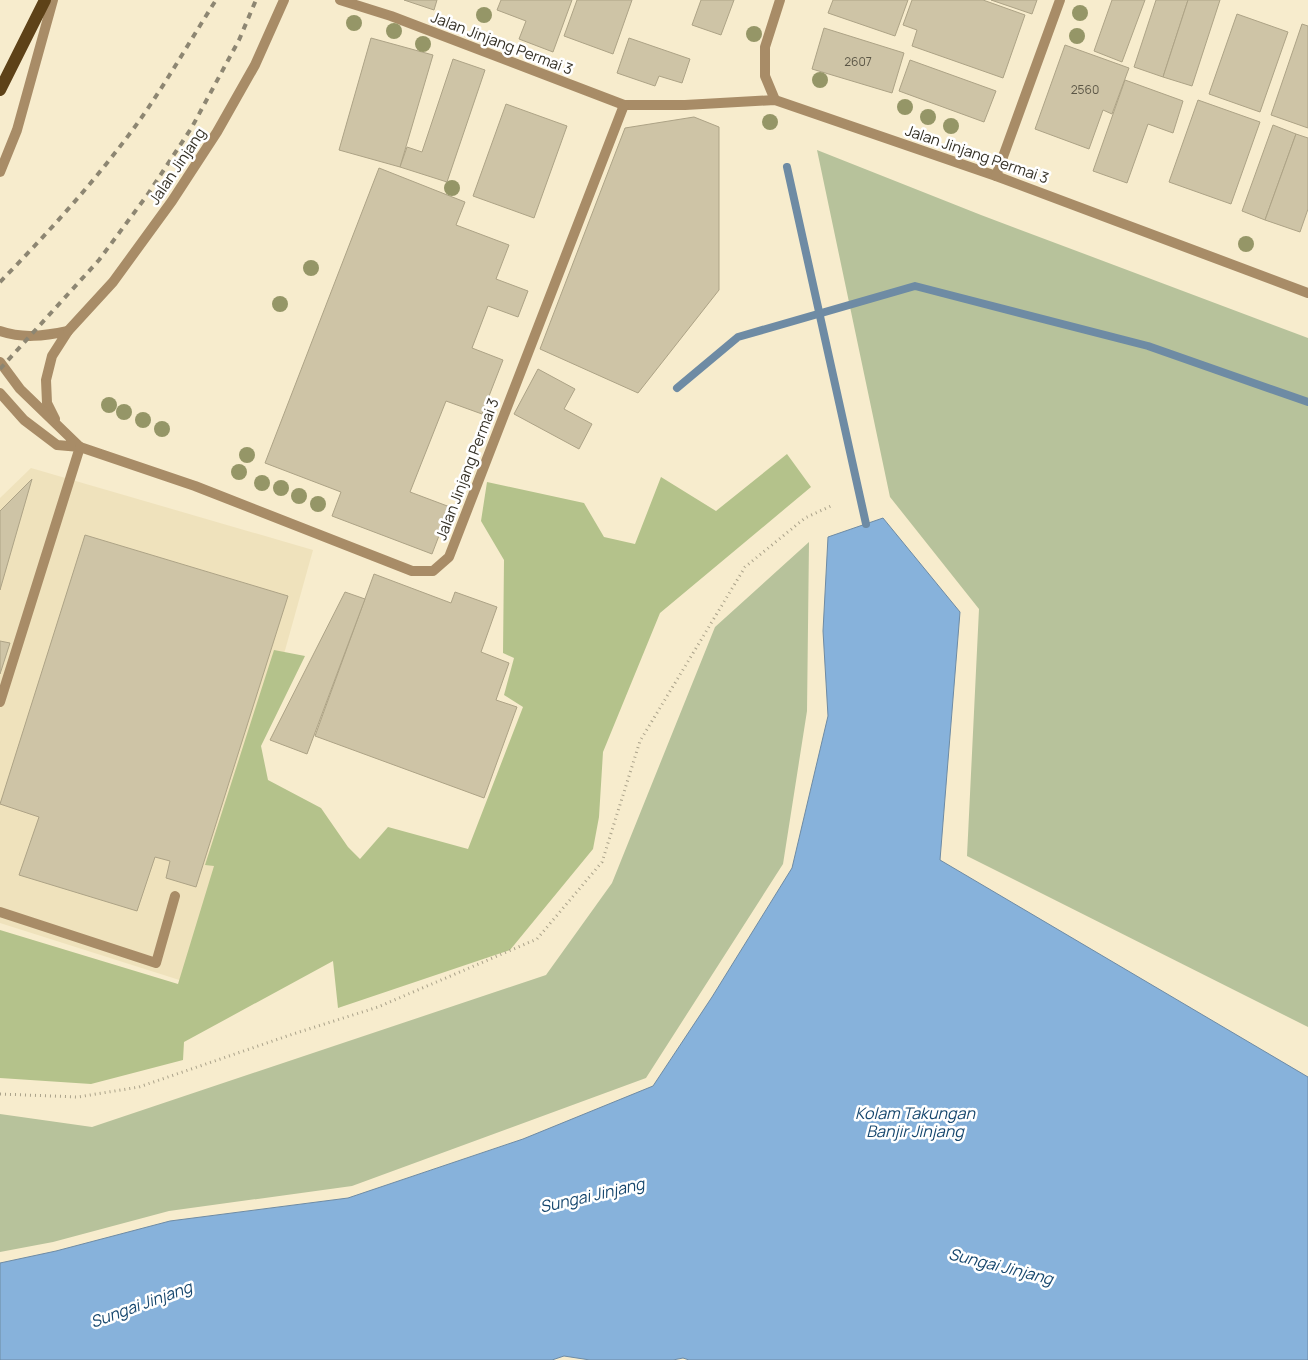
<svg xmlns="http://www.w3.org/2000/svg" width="1308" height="1360" font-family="Manrope,sans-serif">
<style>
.built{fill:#efe2bc}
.green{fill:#b7c29b}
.forest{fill:#b4c28b}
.water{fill:#87b2db;stroke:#6e8ba4}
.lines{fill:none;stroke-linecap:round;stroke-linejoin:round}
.stream{stroke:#6e8ba4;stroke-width:8}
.building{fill:#cec4a6;stroke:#ada386}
.path{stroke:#aaa28a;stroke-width:3;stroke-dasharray:1 4;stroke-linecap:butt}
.lane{stroke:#a88c67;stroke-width:10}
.street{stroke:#a88c67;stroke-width:10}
.primary{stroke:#5e4218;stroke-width:12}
.rail{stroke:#8d8672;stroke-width:4;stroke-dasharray:6 6;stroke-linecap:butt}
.tree{fill:#959667}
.labels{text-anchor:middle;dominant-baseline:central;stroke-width:5;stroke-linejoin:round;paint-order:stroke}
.number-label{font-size:12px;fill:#5a5545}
.street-label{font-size:15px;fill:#343025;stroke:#fff}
.water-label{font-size:16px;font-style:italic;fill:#16476e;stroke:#fff}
</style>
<rect width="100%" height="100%" fill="#f7eccd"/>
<path class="built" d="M31,468L313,550L192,984L0,923V498Z"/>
<g class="green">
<path d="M817,150L981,215L1308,338V1027L967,856L979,609L890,497Z"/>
<path d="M809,542L807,711L783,864L646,1078L352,1186L169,1211L53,1242L0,1252V1114L92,1127L546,975L612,883L715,627Z"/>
</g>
<path class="forest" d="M787,454L811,487L660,613L603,752L599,817L593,849L510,950L338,1008L333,961L184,1042L183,1060L91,1084L0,1078V930L178,984L214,866L205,865L274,650L305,656L261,746L268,780L321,808L348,847L360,859L388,827L468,849L523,707L504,695L514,658L503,653L504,560L481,521L487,482L584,503L604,537L635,544L661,477L716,511Z"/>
<path class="water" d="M883,518L960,612L940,860L1308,1077V1360H689L683,1358L673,1360H590L564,1356L552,1360H0V1263L56,1251L170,1221L348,1198L523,1139L653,1086L712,997L792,868L828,716L823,631L828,537Z"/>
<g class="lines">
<g class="stream">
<path d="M787,167L866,524"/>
<path d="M677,388L738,337L915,286L1148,346L1308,402"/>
</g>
</g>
<g class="building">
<path d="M404,0H437L434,10Z"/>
<path d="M501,0H572L553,52L519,39L526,21L497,10Z"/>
<path d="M577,0H632L613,54L564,36Z"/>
<path d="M701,0H734L721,35L692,25Z"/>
<path d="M833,0H908L895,36L828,13Z"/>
<path d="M912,0H983L1025,15L1003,78L912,46L917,30L903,25Z"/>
<path d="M991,0H1037L1032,14Z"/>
<path d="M1112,0H1145L1122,62L1094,51Z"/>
<path d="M1156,0H1188L1163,77L1134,67Z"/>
<path d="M1188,0H1220L1192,86L1163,77Z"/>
<path d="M1237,14L1288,32L1260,112L1209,94Z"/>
<path d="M1302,24L1308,26V128L1271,115Z"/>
<path d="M824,28L904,53L892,93L812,69Z"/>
<path d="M371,38L433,55L400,167L339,150Z"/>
<path d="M629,38L690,59L682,83L659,76L655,86L617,73Z"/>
<path d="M1065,45L1129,68L1112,114L1103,110L1089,149L1035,129Z"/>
<path d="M453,59L485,70L447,182L400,167L407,147L422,152Z"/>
<path d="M910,60L996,91L984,122L899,91Z"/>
<path d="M1125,80L1183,101L1173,133L1148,124L1127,183L1093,171Z"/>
<path d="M1198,100L1260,122L1231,204L1169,182Z"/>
<path d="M506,104L567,126L534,218L473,196Z"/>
<path d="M694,117L719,127V290L638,393L540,349L625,128Z"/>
<path d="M1273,125L1296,134L1265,220L1242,211Z"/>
<path d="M1296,134L1308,138V209L1300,232L1265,220Z"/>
<path d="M379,168L465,202L456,225L509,245L496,279L528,291L518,317L488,306L472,348L503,360L482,414L446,401L410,492L450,507L432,554L332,516L341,492L265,463Z"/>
<path d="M538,369L575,389L564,409L592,424L579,449L514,414Z"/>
<path d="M32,479L0,590V511Z"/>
<path d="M85,535L288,596L196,887L166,878L170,861L155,857L137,911L19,875L39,817L0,804Z"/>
<path d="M374,574L451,603L455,592L497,607L481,652L509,663L496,700L517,707L484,798L315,736Z"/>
<path d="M345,592L365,599L307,754L270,740Z"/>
<path d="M0,641L10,643L0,674Z"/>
</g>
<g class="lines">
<path class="path" d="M0,1094L78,1097L139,1087L293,1034L378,1007L537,939L602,862L640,741L745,567L805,518L833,505"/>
<g class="lane">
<path d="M0,702L80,447"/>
<path d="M0,912L156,963L175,896"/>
</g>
<g class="street">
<path d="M340,0L391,16L624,105H685L775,100L996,176L1308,293"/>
<path d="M775,100L765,76V47L780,0"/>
<path d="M0,172L17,130L53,0"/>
<path d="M996,176L1060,0"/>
<path d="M0,331C23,339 44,336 68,331L52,356L46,380L47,403L55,419"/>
<path d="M68,331L113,282L172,201L217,132L255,65L284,0"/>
<path d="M0,362L20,389L80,447L57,445L24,420L0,393"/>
<path d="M80,447L195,486L412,571H433L449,557L624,105"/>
</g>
<path class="primary" d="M0,90L45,0"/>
<g class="rail">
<path d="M0,282C44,237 87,190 125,140C159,96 186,47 216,0"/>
<path d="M0,369L99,260L148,194L192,127L239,40L256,0"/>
</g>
</g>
<g class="tree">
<circle cx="1080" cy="13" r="8"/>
<circle cx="484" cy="15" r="8"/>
<circle cx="354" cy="23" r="8"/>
<circle cx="394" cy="31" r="8"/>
<circle cx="754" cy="34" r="8"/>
<circle cx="1077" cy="36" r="8"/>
<circle cx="423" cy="44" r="8"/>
<circle cx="820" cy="80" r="8"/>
<circle cx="905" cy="107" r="8"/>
<circle cx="928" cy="117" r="8"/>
<circle cx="770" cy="122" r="8"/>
<circle cx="951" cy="126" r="8"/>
<circle cx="452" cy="188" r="8"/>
<circle cx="1246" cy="244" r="8"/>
<circle cx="311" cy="268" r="8"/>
<circle cx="280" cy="304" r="8"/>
<circle cx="109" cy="405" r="8"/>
<circle cx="124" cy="412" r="8"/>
<circle cx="143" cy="420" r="8"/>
<circle cx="162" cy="429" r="8"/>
<circle cx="247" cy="455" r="8"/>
<circle cx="239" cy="472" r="8"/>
<circle cx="262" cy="483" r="8"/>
<circle cx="281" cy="488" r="8"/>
<circle cx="299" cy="496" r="8"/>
<circle cx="318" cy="504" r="8"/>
</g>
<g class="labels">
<g class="number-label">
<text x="858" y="61">2607</text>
<text x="1085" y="89">2560</text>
</g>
<g class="street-label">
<text transform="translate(502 43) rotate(21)">Jalan Jinjang Permai 3</text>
<text transform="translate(977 154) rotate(19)">Jalan Jinjang Permai 3</text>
<text transform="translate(177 166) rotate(-56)">Jalan Jinjang</text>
<text transform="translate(467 469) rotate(-69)">Jalan Jinjang Permai 3</text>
</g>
<g class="water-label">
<text x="915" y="1113">Kolam Takungan<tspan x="915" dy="18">Banjir Jinjang</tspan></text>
<text transform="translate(592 1195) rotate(-13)">Sungai Jinjang</text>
<text transform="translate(1001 1266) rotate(14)">Sungai Jinjang</text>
<text transform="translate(141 1304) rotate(-20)">Sungai Jinjang</text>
</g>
</g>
</svg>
